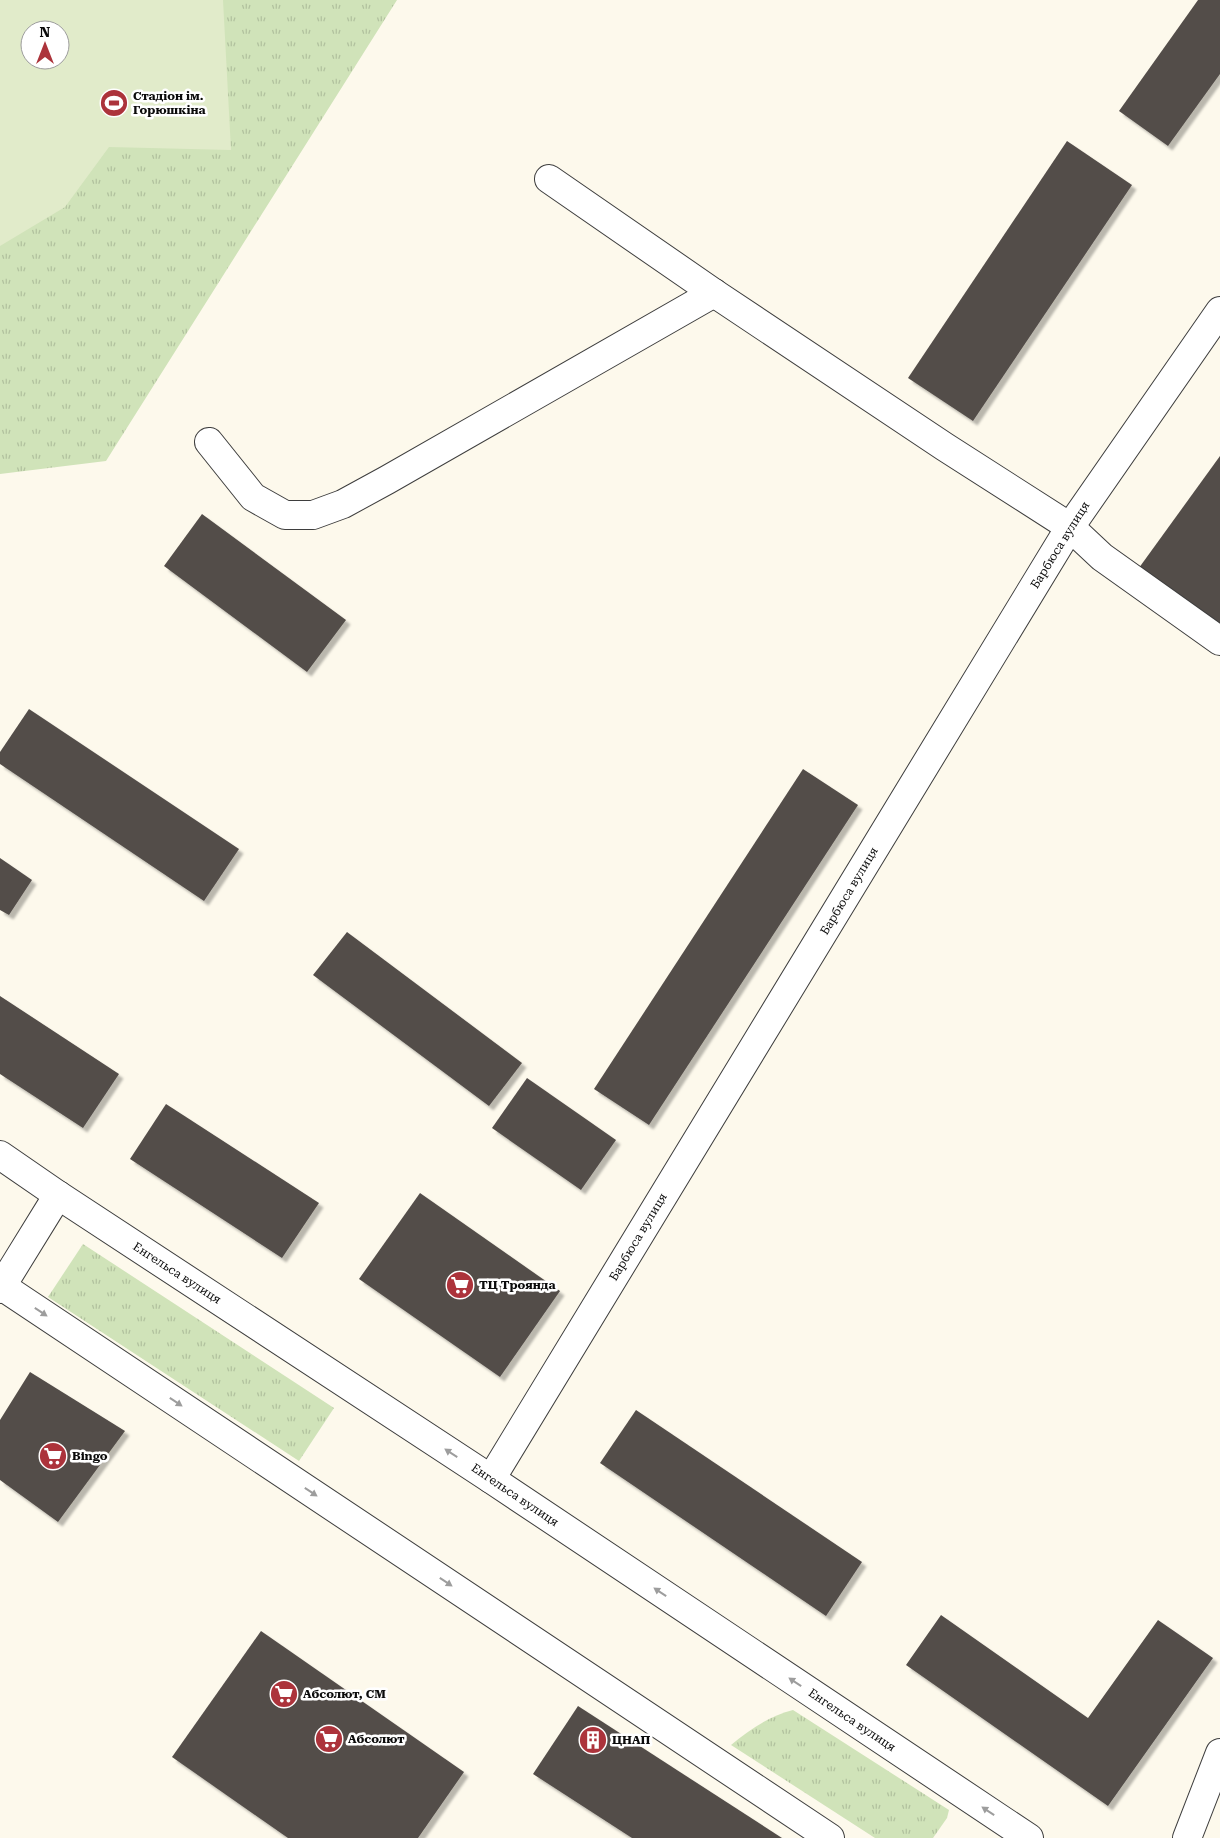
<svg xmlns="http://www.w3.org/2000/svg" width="1220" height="1838" font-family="'Roboto Serif',serif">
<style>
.grass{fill:url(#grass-tufts);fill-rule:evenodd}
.pitch{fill:#e1ebca;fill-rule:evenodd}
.building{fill:#534d49;filter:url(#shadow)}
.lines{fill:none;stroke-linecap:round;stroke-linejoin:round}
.minor-casing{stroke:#3e3e3e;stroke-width:30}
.minor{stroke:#fff;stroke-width:28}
.oneway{fill:#9d9d9d}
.labels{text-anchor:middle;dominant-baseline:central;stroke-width:5;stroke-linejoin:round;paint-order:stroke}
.poi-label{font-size:12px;font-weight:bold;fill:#0b0b0b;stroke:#fff;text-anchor:start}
.street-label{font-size:12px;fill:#0b0b0b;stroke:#fff}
</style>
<defs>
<pattern id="grass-tufts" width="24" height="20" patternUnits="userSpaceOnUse" patternTransform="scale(1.25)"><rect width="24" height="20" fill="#d0e3b9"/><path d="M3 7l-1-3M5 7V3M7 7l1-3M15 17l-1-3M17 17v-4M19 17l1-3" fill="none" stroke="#b1c19e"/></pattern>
<filter id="shadow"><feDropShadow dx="4.5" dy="4.5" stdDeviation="1" flood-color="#0004"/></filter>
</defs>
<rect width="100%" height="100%" fill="#fdf9ec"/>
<g class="grass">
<path d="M0,0H397L106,461L0,474ZM30,30H60V60H30Z"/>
<path d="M83,1244L334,1408L299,1461L48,1297Z"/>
<path d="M793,1710L949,1810L947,1818L933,1838H875L731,1745C749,1730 771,1715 793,1710Z"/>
</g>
<path class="pitch" d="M0,0H223L231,150L109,147L65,207L0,246ZM30,30H60V60H30Z"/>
<g class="building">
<path d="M1198,0H1220V74L1168,146L1119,111Z"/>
<path d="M1067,141L1132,185L973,421L908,378Z"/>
<path d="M1220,456V624L1216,629L1136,572Z"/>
<path d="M202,514L346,620L307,672L164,566Z"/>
<path d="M29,709L239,849L204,901L0,764V752Z"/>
<path d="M803,769L858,805L649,1125L594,1089Z"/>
<path d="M0,858L32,880L9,915L0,910Z"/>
<path d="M347,932L522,1063L489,1106L313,975Z"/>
<path d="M0,996L119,1074L83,1128L0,1074Z"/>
<path d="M527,1078L616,1140L581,1190L492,1128Z"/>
<path d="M166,1104L319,1203L282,1258L130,1159Z"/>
<path d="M420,1193L560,1291L500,1377L359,1279Z"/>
<path d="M30,1372L125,1431L58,1522L0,1480V1420Z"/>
<path d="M636,1410L862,1562L826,1616L600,1463Z"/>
<path d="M941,1615L1088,1718L1158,1620L1213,1658L1108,1806L906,1665Z"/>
<path d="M261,1631L464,1772L418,1838H288L172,1757Z"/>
<path d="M578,1706L782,1838H632L533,1774Z"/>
</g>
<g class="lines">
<defs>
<g id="minor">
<path d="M549,179L714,293L945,447L1070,527L1102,557L1220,641"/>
<path d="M209,442L253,497L285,515H313L343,504L387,480L714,293"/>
<path d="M0,1155L58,1195L491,1479L1029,1838"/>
<path d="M0,1285L830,1838"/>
<path d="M0,1289L58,1195"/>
<path d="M491,1479L1070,527L1220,311"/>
<path d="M1187,1838L1220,1753"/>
</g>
</defs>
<use href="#minor" class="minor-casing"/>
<use href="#minor" class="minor"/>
</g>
<defs><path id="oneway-solid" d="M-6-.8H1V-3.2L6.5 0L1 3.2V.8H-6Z" transform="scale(1.25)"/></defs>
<g class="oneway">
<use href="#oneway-solid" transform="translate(41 1312) rotate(34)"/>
<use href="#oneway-solid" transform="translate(176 1402) rotate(34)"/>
<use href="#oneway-solid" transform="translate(451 1453) rotate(-147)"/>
<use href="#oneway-solid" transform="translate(311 1492) rotate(34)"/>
<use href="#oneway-solid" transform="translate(446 1582) rotate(34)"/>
<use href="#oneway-solid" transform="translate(660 1592) rotate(-146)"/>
<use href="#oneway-solid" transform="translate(795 1682) rotate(-146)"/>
<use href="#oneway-solid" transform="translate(988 1811) rotate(-146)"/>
</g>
<defs>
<symbol id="stadium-disc" viewBox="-11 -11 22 22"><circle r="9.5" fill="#ac333b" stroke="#fff"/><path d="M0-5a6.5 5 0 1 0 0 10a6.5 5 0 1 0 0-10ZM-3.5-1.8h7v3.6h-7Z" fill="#fff"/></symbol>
<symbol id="supermarket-disc" viewBox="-11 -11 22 22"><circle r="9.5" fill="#ac333b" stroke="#fff"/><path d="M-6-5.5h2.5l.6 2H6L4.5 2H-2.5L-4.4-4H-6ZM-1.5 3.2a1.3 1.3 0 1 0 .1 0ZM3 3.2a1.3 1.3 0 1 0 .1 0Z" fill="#fff"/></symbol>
<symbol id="building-disc" viewBox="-11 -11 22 22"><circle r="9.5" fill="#ac333b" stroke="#fff"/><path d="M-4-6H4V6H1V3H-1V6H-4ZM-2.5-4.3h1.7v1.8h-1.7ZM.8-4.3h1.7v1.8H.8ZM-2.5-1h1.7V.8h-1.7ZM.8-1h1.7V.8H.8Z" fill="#fff"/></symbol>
</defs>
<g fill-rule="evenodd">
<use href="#stadium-disc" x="98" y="87" width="32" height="32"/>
<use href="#supermarket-disc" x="444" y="1269" width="32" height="32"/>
<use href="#supermarket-disc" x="37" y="1440" width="32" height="32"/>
<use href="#supermarket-disc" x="268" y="1678" width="32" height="32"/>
<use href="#supermarket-disc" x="313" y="1723" width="32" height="32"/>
<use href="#building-disc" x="577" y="1724" width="32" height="32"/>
</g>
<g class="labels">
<g class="poi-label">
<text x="133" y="96">Стадіон ім.<tspan x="133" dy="14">Горюшкіна</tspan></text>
<text x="479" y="1285">ТЦ Троянда</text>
<text x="72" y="1456">Bingo</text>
<text x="303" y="1694">Абсолют, СМ</text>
<text x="348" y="1739">Абсолют</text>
<text x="612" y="1740">ЦНАП</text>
</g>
<g class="street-label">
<text transform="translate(1060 545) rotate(-58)">Барбюса вулиця</text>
<text transform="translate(849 891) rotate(-59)">Барбюса вулиця</text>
<text transform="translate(638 1237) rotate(-59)">Барбюса вулиця</text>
<text transform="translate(177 1273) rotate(33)">Енгельса вулиця</text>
<text transform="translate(515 1495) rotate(34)">Енгельса вулиця</text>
<text transform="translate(852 1720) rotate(34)">Енгельса вулиця</text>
</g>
</g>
<g transform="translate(45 45)"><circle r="24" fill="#ffffff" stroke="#9d9d9d"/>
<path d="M0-4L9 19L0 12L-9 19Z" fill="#ac333b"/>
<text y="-8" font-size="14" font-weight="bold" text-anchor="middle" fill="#0b0b0b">N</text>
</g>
</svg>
